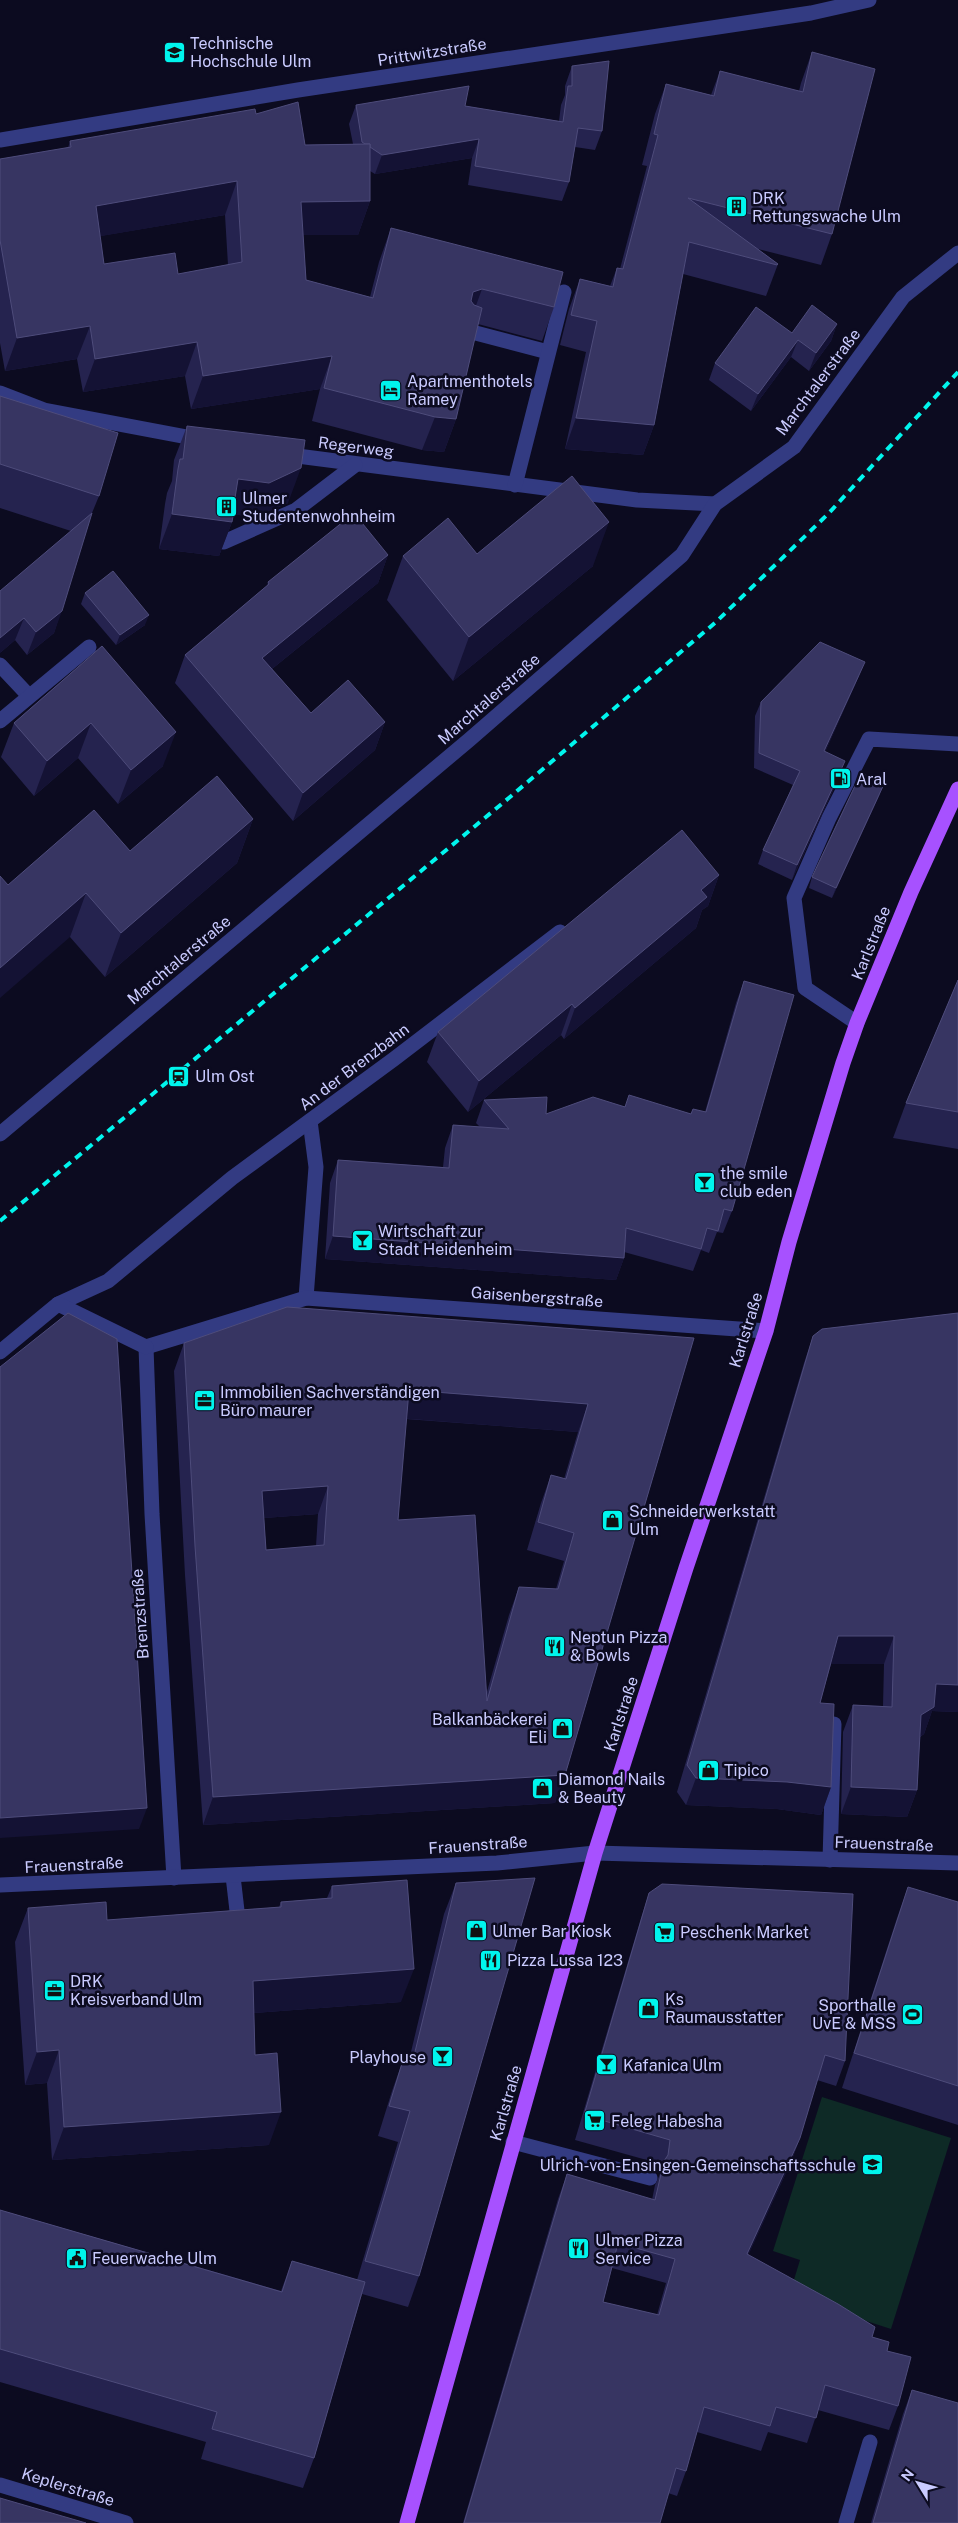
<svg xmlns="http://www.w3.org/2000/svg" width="958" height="2523" font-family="'Public Sans',sans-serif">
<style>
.green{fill:#0e2a26}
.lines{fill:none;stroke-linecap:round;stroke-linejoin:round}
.minor{stroke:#333b82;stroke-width:15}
.major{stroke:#a751ff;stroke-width:15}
.rail{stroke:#00f5ed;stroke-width:4;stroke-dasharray:8 6;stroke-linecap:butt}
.wall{fill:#25234f;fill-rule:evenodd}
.shaded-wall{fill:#141234}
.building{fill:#373562;stroke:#4e4c7b;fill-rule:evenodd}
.labels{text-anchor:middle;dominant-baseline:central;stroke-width:5;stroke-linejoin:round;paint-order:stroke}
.poi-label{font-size:16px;fill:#cacbff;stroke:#0c0b20;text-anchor:start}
.street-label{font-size:16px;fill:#cacbff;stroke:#0c0b20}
</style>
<rect width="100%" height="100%" fill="#0c0b20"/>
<path class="green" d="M822,2097L951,2138L891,2329L789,2296L800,2260L773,2251Z"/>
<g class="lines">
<g class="minor">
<path d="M0,140L298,90L811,13L869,0"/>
<path d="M468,331L548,352"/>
<path d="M0,393L44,410L203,440"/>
<path d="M282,454L637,500L715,504"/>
<path d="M515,485L564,292"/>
<path d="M224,542L296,510L355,465"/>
<path d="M0,665L29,696"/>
<path d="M0,721L89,647"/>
<path d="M857,1023L805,988L794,898L829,818L869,739L958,744"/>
<path d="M0,1134L469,740L682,555L715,504L794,447L903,297L958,253"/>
<path d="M306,1298L316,1167L310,1121"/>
<path d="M58,1304L108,1281L232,1178L394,1059L560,932"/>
<path d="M146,1347L306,1298L766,1331"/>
<path d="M146,1347L152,1514L174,1878"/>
<path d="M0,1352L58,1304L146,1347"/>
<path d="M830,1860L834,1724"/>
<path d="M233,1876L239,1928"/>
<path d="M0,1885L497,1863L595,1853L958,1863"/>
<path d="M513,2142L650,2178"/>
<path d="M0,2485L126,2523"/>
<path d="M846,2523L870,2442"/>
</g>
<path class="major" d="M407,2523L595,1853L686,1568L766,1331L789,1242L843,1063L857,1023L911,892L958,789"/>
<path class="rail" d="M0,1221L510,797L716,622L829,513L958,372"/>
</g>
<g class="wall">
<path d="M812,52L832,234L821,265L758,249L778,264L766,296L683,274L654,425L643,455L565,449L586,352L560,345L569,309L580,279L610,286L617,268L620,269L647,166L642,165L655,114L666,84L711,95L720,71L799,91L801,83Z"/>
<path d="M572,66L602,131L595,150L575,147L569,182L562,201L468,185L472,158L375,174L370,171V201L358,235H303L306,280L370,297L379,262L391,228L554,307L542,341L478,324L456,419L444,452L422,450L312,421L320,389L191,409L185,376L83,392L77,359L5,371L0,343V159L68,148L70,141L256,114L305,145L353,144L349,124L356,105L465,106L559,121L561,105L565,95V86ZM225,215L228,265L178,274L104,264L100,236Z"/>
<path d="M837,324L831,341L809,371L791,357L751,411L709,380L715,363L792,333Z"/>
<path d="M0,396L99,496L92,513L54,633L27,655L15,640L0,653L71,531L0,508Z"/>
<path d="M187,426L288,503L256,517L231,514L232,522L219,556L159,549L165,504L167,493L172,481L174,460Z"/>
<path d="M477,554L593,566L453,681L387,600L403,556Z"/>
<path d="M388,555L378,583L272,669L311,713L385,722L375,750L293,821L175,683L185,655L267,586L268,582Z"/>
<path d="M85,593L145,625L116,645L81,604Z"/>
<path d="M102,646L163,766L118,804L78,758L34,796L1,757L14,723Z"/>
<path d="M859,676L825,752L840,775L792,880L758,864L763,850L793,785L754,768L755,716L761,702Z"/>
<path d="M880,794L832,898L809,888L812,877Z"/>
<path d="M253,819L237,863L105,977L70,937L8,885L130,851Z"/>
<path d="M719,875L708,906L702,910L696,928L564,1039L561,1035L468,1112L427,1062L438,1032Z"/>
<path d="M958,980V1149L893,1138L906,1103Z"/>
<path d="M744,981L732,1211L723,1233L717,1232L709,1253L701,1250L693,1271L624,1252V1258L616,1280L325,1259L330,1183L338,1160L443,1167L445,1148L453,1125L480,1127L476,1123L484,1100L546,1114L625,1106L691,1114L693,1109L705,1112L736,1003Z"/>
<path d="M958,1313V1712L932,1711L924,1734L920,1737L917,1790L907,1817L841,1814L843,1732L853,1705L883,1706L884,1664H831L820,1703L831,1787L821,1815L777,1809L686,1805L677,1792L804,1363L813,1336Z"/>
<path d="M694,1338L565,1775L555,1803L203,1825L185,1575L174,1371L184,1343ZM406,1419L578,1432L564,1479L551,1475L541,1503L527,1550L564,1561L556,1589L519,1587L509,1615L486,1695L398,1520ZM318,1514L316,1546L266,1550L264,1518Z"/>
<path d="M456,1883L419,2276L408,2307L362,2294L314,2458L303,2488L201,2459L206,2442L0,2382V2210L281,2291L292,2261L357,2280L398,2142L378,2136L392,2091L403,2060L405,2061L407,2056H410L444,1914Z"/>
<path d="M332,1886L401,2002L254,2013L255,2055L269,2145L52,2160L47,2083L25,2085L15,1942L28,1908L107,1920L279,1907L281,1902L327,1898Z"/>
<path d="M908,1887L958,1902V2125L842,2088L896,1921Z"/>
<path d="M649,1893L845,2061L836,2086L817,2080L800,2138L791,2162L748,2255L872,2337L887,2351L898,2406L889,2430L818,2410L807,2443L768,2432L761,2451L697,2432L686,2471L677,2496L668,2493L660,2523H463L558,2199L567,2174L652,2200L655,2185L660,2174L661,2164L575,2140L641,1918ZM612,2268L666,2283L657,2315L603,2302Z"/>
<path d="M912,2390L958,2523H871L903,2414Z"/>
</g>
<g class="shaded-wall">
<path d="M479,139L472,158L375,174L382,155Z"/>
<path d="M237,181L225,215L84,239L96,206Z"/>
<path d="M370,201L358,235H289L301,202Z"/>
<path d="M482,289L470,322L461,325L473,292Z"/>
<path d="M837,324L831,341L809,371L816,353Z"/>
<path d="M90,326L77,359L5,371L17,338Z"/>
<path d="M798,340L791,357L751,411L758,394Z"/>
<path d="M197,342L185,376L83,392L95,359Z"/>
<path d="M332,356L320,389L191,409L203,376Z"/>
<path d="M435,417L456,419L444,452L422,450Z"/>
<path d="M576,418L654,425L643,455L565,449Z"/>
<path d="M301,468L288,503L256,517L229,514L232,522L219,556L159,549L172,514L238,479Z"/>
<path d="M609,522L593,566L453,681L469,637Z"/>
<path d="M388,555L378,583L252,685L262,658Z"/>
<path d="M62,611L54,633L27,655L36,632Z"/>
<path d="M149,615L145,625L116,645L120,635Z"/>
<path d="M24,618L15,640L0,653V638Z"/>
<path d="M865,662L859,676L819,766L824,751Z"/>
<path d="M385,722L375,750L293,821L303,793Z"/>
<path d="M91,723L78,758L34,796L47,761Z"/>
<path d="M176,732L163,766L118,804L131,770Z"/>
<path d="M845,761L840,775L792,880L797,865Z"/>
<path d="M884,784L880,794L832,898L836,888Z"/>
<path d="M253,819L237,863L105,977L121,933Z"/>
<path d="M719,875L708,906L702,910L696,928L564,1039L575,1008L701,890Z"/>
<path d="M86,893L70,937L0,998V968Z"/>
<path d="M572,1004L561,1035L468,1112L479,1081Z"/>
<path d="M333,1236L624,1258L616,1280L325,1259Z"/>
<path d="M409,1390L588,1404L578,1432L398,1418Z"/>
<path d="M328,1486L318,1514L251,1519L262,1491Z"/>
<path d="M838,1636H894L884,1664H828Z"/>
<path d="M936,1684L958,1685V1712L932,1711L924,1734L911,1742L921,1715Z"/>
<path d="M565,1775L555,1803L203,1825L213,1797Z"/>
<path d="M696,1778L787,1782L831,1787L821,1815L777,1809L686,1805Z"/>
<path d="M851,1787L917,1790L907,1817L841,1814Z"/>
<path d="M147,1808L139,1829L0,1838V1818Z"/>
<path d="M414,1969L401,2002L241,2014L253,1981Z"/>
<path d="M59,2050L47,2083L25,2085L37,2052Z"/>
<path d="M281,2112L269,2145L52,2160L64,2127Z"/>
<path d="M800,2138L791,2162L738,2278L747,2254Z"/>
</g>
<g class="building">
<path d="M812,52L875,69L832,234L688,198L778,264L777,265L689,242L654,425L576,418L597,321L571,315L580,279L613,287L617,268L623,269L658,135L654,134L666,84L714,96L720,71L803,92Z"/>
<path d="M609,61L602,131L578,128L569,182L475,166L479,139L382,155L370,147V144H365L362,142L356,105L469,86L465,106L563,122L568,86H572V66Z"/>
<path d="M298,102L305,145L370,144V201L301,202L306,280L373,298L391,228L563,272L554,307L482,289L473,292L471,301L474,305L482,308L456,419L435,417L324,388L332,356L203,376L197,342L95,359L90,326L17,338L0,240V159L71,147L70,141L255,109L256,114ZM237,181L242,262L178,274L175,253L104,264L96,206Z"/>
<path d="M812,305L837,324L816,353L798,340L758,394L715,363L756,307L792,333Z"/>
<path d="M0,396L118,433L99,496L0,464Z"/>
<path d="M187,426L305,440L301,468L269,483L238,479L235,498L227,506L228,512L233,516L232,522L172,514L178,469L180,459H183Z"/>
<path d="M572,476L609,522L469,637L403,556L448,518L477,554Z"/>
<path d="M92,513L62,611L36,632L24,618L0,638V591Z"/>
<path d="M354,513L388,555L262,658L311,713L348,680L385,722L303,793L185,655L269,584L268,582Z"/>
<path d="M113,571L149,615L120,635L85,593Z"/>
<path d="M820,642L865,662L824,751L845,761L797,865L763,850L800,771L759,753L761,702Z"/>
<path d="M102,646L176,732L131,770L91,723L47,761L14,723Z"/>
<path d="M861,773L884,784L836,888L812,877Z"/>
<path d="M217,776L253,819L121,933L86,893L0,968V876L8,885L94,810L130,851Z"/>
<path d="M682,830L719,875L701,890L707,897L575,1008L572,1004L479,1081L438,1032Z"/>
<path d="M958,980V1112L906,1103Z"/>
<path d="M744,981L794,995L732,1211L724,1209L718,1231L707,1228L701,1249L626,1228L624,1258L333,1236L338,1160L449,1168L453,1125L509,1129L484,1100L547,1097L546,1114L593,1097L625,1107L629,1095L691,1114L693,1109L706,1112Z"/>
<path d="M287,1307L694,1338L565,1775L213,1797L195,1546L184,1343ZM409,1390L588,1404L566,1479L551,1475L538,1522L574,1533L558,1589L519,1587L487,1701L475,1515L398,1520ZM328,1486L324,1545L266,1550L262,1491Z"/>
<path d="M68,1313L117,1339L147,1808L0,1818V1367Z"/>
<path d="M958,1313V1685L936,1684L934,1707L921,1715L917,1790L851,1787L853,1705L892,1707L894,1636H838L820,1703L834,1704L831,1787L787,1782L696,1778L687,1765L813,1336L822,1329Z"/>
<path d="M535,1878L419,2276L365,2261L410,2111L389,2106L403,2060L405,2061L407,2056H414L456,1883Z"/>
<path d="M407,1880L414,1969L253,1981L255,2055L277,2053L281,2112L64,2127L59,2050L37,2052L28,1908L106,1902L107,1920L281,1907V1902L332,1898V1886Z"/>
<path d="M662,1884L853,1894L845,2061L825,2055L800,2138L747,2254L838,2304L875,2327L872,2337L889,2342L887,2351L911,2357L898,2406L825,2385L816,2418L776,2407L770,2426L704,2407L686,2471L676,2468L660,2523H464L567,2174L655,2200L664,2161L668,2155L670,2140L584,2115L649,1893ZM618,2243L675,2259L659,2315L603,2302Z"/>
<path d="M908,1887L958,1902V2086L854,2053Z"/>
<path d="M0,2210L282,2292L292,2261L365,2282L314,2458L212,2429L217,2412L0,2349Z"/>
<path d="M912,2390L958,2403V2523H873Z"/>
<path d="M0,2498L86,2523H0Z"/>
</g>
<defs>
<symbol id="university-square" viewBox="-11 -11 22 22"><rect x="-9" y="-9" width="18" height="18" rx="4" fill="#00f5ed" stroke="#0c0b20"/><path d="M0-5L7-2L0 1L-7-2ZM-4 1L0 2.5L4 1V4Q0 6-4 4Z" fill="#111"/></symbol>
<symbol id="building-square" viewBox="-11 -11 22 22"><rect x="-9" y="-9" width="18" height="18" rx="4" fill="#00f5ed" stroke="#0c0b20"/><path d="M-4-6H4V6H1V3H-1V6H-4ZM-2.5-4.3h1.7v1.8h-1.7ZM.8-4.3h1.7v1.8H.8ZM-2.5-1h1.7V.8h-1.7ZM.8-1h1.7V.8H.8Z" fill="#111"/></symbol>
<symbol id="hotel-square" viewBox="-11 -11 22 22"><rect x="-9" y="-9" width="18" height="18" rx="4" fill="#00f5ed" stroke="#0c0b20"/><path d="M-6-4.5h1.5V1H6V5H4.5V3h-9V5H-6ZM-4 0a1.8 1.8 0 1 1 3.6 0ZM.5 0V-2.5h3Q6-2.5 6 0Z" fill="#111"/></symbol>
<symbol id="fuel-square" viewBox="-11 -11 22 22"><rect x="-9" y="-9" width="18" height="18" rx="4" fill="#00f5ed" stroke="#0c0b20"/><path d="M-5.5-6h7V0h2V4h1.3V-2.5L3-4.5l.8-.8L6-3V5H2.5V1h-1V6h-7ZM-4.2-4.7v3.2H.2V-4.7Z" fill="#111"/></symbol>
<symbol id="station-square" viewBox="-11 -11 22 22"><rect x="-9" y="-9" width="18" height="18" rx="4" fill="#00f5ed" stroke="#0c0b20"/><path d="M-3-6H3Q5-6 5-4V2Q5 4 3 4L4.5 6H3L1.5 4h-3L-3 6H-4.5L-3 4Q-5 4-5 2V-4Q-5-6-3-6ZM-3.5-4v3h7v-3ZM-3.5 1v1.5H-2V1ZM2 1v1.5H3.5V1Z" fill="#111"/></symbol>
<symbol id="bar-square" viewBox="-11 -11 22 22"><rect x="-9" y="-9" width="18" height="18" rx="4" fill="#00f5ed" stroke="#0c0b20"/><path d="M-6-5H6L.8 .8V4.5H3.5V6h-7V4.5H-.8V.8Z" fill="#111"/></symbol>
<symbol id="office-square" viewBox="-11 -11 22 22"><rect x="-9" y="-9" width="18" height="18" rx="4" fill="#00f5ed" stroke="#0c0b20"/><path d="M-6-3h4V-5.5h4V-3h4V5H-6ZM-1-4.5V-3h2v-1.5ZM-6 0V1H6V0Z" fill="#111"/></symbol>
<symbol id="shop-square" viewBox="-11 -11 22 22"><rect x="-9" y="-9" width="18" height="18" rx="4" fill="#00f5ed" stroke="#0c0b20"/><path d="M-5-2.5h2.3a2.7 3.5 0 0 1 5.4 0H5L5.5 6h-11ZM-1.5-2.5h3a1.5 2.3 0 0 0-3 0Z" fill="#111"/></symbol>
<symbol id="restaurant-square" viewBox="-11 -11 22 22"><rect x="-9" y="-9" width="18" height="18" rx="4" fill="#00f5ed" stroke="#0c0b20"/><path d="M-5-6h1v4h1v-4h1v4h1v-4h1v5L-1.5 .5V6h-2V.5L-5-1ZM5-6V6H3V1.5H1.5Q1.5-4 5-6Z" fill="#111"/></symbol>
<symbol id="supermarket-square" viewBox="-11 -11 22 22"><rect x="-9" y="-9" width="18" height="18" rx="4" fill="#00f5ed" stroke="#0c0b20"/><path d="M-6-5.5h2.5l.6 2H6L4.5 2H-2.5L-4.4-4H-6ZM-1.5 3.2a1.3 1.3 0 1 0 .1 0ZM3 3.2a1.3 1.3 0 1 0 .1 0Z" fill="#111"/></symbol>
<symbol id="stadium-square" viewBox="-11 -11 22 22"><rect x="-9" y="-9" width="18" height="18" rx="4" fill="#00f5ed" stroke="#0c0b20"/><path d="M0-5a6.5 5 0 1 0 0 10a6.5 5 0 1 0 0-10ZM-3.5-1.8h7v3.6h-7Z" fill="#111"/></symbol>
<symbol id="school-square" viewBox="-11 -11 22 22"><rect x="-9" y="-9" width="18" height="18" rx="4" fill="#00f5ed" stroke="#0c0b20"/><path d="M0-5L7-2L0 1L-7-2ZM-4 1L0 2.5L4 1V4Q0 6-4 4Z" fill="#111"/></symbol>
<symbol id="civic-square" viewBox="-11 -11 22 22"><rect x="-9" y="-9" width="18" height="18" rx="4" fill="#00f5ed" stroke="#0c0b20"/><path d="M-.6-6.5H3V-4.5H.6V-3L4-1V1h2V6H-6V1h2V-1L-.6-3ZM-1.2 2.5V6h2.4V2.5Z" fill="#111"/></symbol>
</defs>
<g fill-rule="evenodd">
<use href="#university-square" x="162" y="40" width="25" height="25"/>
<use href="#building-square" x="724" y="194" width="25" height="25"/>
<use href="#hotel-square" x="378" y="378" width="25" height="25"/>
<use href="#building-square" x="214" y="494" width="25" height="25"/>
<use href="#fuel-square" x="828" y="766" width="25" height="25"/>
<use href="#station-square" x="166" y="1064" width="25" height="25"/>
<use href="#bar-square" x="692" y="1170" width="25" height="25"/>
<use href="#bar-square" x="350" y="1228" width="25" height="25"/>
<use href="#office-square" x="192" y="1388" width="25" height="25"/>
<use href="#shop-square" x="600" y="1508" width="25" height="25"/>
<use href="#restaurant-square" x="542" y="1634" width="25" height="25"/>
<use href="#shop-square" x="550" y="1716" width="25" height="25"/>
<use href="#shop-square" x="696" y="1758" width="25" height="25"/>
<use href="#shop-square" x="530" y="1776" width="25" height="25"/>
<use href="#shop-square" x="464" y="1918" width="25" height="25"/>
<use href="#supermarket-square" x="652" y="1920" width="25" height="25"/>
<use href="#restaurant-square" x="478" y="1948" width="25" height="25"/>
<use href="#office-square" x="42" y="1978" width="25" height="25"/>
<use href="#shop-square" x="636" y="1996" width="25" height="25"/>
<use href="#stadium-square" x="900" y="2002" width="25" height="25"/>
<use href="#bar-square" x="430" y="2044" width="25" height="25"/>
<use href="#bar-square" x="594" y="2052" width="25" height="25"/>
<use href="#supermarket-square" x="582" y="2108" width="25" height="25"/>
<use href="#school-square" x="860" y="2152" width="25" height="25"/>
<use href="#restaurant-square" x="566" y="2236" width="25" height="25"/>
<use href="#civic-square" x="64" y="2246" width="25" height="25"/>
</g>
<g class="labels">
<g class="poi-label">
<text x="190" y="43">Technische<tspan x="190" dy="18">Hochschule Ulm</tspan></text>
<text x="752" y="198">DRK<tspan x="752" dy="18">Rettungswache Ulm</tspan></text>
<text x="407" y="381">Apartmenthotels<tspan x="407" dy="18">Ramey</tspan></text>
<text x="242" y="498">Ulmer<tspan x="242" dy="18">Studentenwohnheim</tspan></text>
<text x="856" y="779">Aral</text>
<text x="195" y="1076">Ulm Ost</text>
<text x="720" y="1173">the smile<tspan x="720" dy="18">club eden</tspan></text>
<text x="378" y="1231">Wirtschaft zur<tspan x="378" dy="18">Stadt Heidenheim</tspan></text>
<text x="220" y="1392">Immobilien Sachverständigen<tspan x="220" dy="18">Büro maurer</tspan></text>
<text x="629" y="1511">Schneiderwerkstatt<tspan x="629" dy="18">Ulm</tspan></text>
<text x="570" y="1637">Neptun Pizza<tspan x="570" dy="18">&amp; Bowls</tspan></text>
<text x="547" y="1719" text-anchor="end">Balkanbäckerei<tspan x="547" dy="18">Eli</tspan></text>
<text x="724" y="1770">Tipico</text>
<text x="558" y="1779">Diamond Nails<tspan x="558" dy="18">&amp; Beauty</tspan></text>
<text x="492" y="1931">Ulmer Bar Kiosk</text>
<text x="680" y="1932">Peschenk Market</text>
<text x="507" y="1960">Pizza Lussa 123</text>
<text x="70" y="1981">DRK<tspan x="70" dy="18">Kreisverband Ulm</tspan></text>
<text x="665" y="1999">Ks<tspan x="665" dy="18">Raumausstatter</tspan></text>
<text x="896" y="2005" text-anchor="end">Sporthalle<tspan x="896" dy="18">UvE &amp; MSS</tspan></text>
<text x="426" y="2057" text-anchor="end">Playhouse</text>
<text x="623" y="2065">Kafanica Ulm</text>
<text x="611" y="2121">Feleg Habesha</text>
<text x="856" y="2165" text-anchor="end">Ulrich-von-Ensingen-Gemeinschaftsschule</text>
<text x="595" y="2240">Ulmer Pizza<tspan x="595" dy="18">Service</tspan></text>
<text x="92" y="2258">Feuerwache Ulm</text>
</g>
<g class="street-label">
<text transform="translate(432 52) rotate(-9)">Prittwitzstraße</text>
<text transform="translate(818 382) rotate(-53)">Marchtalerstraße</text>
<text transform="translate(356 447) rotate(7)">Regerweg</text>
<text transform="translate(489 699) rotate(-41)">Marchtalerstraße</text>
<text transform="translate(871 943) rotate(-68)">Karlstraße</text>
<text transform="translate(179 960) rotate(-40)">Marchtalerstraße</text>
<text transform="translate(354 1067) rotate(-37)">An der Brenzbahn</text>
<text transform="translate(537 1297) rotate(4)">Gaisenbergstraße</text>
<text transform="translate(746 1330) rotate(-73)">Karlstraße</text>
<text transform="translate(140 1614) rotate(-94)">Brenzstraße</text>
<text transform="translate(621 1714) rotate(-72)">Karlstraße</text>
<text transform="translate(884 1844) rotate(2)">Frauenstraße</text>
<text transform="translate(478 1845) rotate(-4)">Frauenstraße</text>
<text transform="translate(74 1865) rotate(-3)">Frauenstraße</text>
<text transform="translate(506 2103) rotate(-74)">Karlstraße</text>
<text transform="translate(68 2487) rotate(17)">Keplerstraße</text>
</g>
</g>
<g transform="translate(918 2483) rotate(307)" stroke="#0c0b20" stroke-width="4" paint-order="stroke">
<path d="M0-4L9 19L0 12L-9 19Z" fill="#cacbff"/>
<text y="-8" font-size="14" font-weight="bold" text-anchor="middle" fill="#cacbff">N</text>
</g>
</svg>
